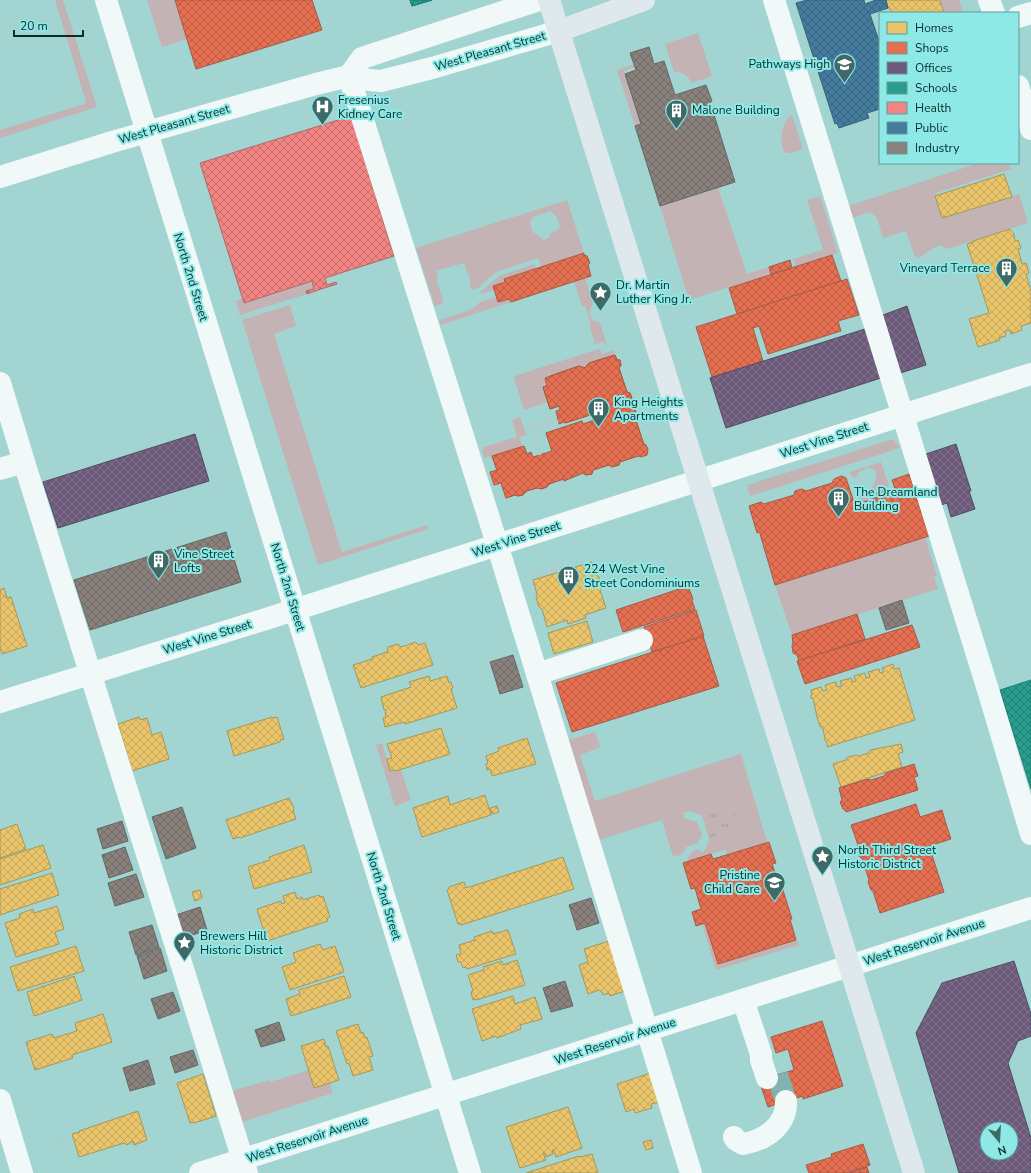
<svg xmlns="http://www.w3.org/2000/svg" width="1031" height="1173" font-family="'Nunito Sans',sans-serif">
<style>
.green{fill:#c4b3b5;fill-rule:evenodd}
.park{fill:url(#park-tufts)}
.homes{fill:url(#homes-cross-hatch);stroke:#a59758}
.shops{fill:url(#shops-cross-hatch);stroke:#a45c46}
.offices{fill:url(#offices-cross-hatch);stroke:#4e4c63;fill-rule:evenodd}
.schools{fill:url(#schools-cross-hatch);stroke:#1f7c72}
.health{fill:url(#health-cross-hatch);stroke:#ab6a69}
.public{fill:url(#public-cross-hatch);stroke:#32647c}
.industry{fill:url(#industry-cross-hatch);stroke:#626865}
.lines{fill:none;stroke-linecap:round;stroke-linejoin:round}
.minor-tunnel{stroke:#83b3b1;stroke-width:22;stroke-dasharray:22 11;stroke-linecap:butt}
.path{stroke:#b8c7c7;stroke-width:2.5;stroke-dasharray:3 2;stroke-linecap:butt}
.minor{stroke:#f1f9f8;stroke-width:22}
.major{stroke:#dee8ed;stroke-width:22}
.labels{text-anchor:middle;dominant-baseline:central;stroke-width:4;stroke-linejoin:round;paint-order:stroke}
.street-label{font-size:12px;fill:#062f2e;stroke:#8ee8e6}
.poi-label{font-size:12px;fill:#062f2e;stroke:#8ee8e6;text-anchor:start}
</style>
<defs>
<pattern id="park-tufts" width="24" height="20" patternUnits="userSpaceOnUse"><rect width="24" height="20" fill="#c4b3b5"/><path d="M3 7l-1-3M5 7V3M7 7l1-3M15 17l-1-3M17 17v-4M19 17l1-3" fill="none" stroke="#a79a9c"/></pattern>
<pattern id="homes-cross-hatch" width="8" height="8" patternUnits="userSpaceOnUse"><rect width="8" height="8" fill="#e9c46a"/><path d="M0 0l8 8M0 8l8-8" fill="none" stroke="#c6a95c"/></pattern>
<pattern id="shops-cross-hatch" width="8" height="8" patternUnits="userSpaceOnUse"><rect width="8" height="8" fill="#e76f51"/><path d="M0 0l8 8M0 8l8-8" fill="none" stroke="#b95c44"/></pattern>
<pattern id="offices-cross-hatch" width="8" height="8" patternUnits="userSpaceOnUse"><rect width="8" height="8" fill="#6d597a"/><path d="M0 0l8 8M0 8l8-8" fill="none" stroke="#7f738c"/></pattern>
<pattern id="schools-cross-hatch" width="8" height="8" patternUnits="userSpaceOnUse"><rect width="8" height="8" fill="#2a9d8f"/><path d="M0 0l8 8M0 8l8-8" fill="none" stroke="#228075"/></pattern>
<pattern id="health-cross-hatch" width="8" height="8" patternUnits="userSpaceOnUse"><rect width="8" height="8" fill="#f28482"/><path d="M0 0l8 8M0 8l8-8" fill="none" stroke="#c26c6b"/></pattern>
<pattern id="public-cross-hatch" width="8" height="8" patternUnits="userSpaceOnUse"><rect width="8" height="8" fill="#457b9d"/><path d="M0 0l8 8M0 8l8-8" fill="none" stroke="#386580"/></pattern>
<pattern id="industry-cross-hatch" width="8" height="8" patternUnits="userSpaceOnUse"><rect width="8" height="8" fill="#8a817c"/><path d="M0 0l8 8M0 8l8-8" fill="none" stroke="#6f6a66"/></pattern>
</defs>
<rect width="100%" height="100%" fill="#a2d4d2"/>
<g class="green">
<path d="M55,0H63L97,107L0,138V130L84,104L86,102Z"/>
<path d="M147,0H175L187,39L162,47Z"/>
<path d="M940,0H959L963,13H944Z"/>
<path d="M698,33L712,76L692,83C688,76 682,71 674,72L665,44Z"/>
<path d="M634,64L635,67L624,71L641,124L635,126L617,70Z"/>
<path d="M792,115L803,149C798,150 792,154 787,153C777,149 782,118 792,115Z"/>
<path d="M979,163H1009L1011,169L936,193V196H935L942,218L1019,194L1028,223L947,249L939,245C932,250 924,253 918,259L917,256L915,257L906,231L883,238L877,218L870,212L852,218L848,206Z"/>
<path d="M718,188L747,274L769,267L771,274L689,300L660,206Z"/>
<path d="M820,196L838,253L796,267L793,259L823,250L807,200Z"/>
<path d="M567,200L584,253L541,267L538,258L496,272L478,288L472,290L470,287V280L464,263L436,271L438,277L437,282L443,301L442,304L435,306L416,248ZM550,211L556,216L560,226L558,230L551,233L549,238L544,240L533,232L530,223L533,217Z"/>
<path d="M534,264L536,269L504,279L505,282L494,290L481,294L480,292L499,276Z"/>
<path d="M585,278L593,302L589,314L594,321L600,323L607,345H605L604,342L595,344L589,325L591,324L585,306H582L574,281Z"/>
<path d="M312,281L314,289L306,291L307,294L240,315L236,301L243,298L244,303Z"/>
<path d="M497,297L498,302L509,299L511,302L441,325L439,320L462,313L475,307L480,302Z"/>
<path d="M290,305L296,326L274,334L342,552L427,525L428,529L318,565L242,320Z"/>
<path d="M598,349L600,350L602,354L614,350L615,355L589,363L585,368L579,366L545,378L547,386L548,402L524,410L514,378L515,376Z"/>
<path d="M520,417L526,434L520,437L522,446L484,458L482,451L484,447L517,437L512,420Z"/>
<path d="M893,439L900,448L750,496L747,485Z"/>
<path d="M881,462L889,486L870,493L872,499L860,503L856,491L863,489L868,490L872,488L877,477L874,469L868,468L859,472L857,477L853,478L849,472Z"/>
<path d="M925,537L937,576L934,577L938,589L792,635L775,585Z"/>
<path d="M595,732L600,746L599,748L580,755L595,801L741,754L767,842L727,854L725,850L689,861L687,858L693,851L698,849L703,852L704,851L709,841V838L733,830L731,807L702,816L691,811L683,813L684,818L697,822L702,835L698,843L686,847C684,855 681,854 673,857L662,820L599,840L568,740Z"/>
<path d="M382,743L391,772L401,770L411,800L395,806L376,745Z"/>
<path d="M705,923L718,964L797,940L799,945L716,970L702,924Z"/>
<path d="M309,1070L330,1083L333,1093L242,1122L232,1091L269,1080L270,1082Z"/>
</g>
<path class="park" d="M732,807L737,822L733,830L709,838L702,816Z"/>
<g class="homes">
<path d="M886,0H940L944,13H892L890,8H888Z"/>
<path d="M1004,174L1012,197L942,218L935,196Z"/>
<path d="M1010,229L1014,234L1015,241L1018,240L1021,248L1018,249L1022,264L1026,263L1029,273L1026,274L1031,291V323L1021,326L1022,330L1011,334L1010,330L1005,331L1006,336L999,338L1000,340L978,347L969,319L989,313L967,244L973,242V241Z"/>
<path d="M630,402L631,405L634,406L636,412L634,414L644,444H639L635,448V453L638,456L620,462L619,465L612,467L609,465L593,470L592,474L586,475L583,473L564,481V479L561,480L546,433L582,421L583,424L606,416L604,411Z"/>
<path d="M524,446L531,467L546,462L552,483L542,489L537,488L527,491L523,495L518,496L515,495L506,498L492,456Z"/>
<path d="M592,562L596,575L599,577L602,587L600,590L606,608L585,615L586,618L568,624L567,620L547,627L542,609L539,607L536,597L537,594L533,580Z"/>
<path d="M4,588L7,598L11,597L27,646L2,654L0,647V590Z"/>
<path d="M587,621L593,642L554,654L548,633Z"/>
<path d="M416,642L418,645L425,643L433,665L361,688L353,665L372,659V657L387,652L388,647L398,644L401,647Z"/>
<path d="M893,664L894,669L899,668L915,720L827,747L828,745L824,738H825L822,726L820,727L817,717L813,698H811V695H812L811,690L821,687L823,691L827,690L825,685L836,682L837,687L842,686L840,681L851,678L852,682L856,681L854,676L865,673L866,678L870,677L868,672L879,669L880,673L884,672L882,668Z"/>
<path d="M429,676L430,681L447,676L449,683L451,682L453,688L451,689L457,708L405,724L404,722L385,727L383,718L386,717L385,713H386L385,709L384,710L381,697L411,687L409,682Z"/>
<path d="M139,717L140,720L147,718L152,735L161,732L169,759L132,771L118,724Z"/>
<path d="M272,717L273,718L277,717L284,739L280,740V742L234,756L227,731Z"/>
<path d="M441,728L450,754L396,771L395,770L390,771L387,759L392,758L387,744Z"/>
<path d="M527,738L536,764L492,776L490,769L487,770L486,764L488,763L486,756L499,751L498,748Z"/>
<path d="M901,744L903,752L898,754L902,767L841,787L833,764L846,760L848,757L856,755L859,756L869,753L870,750Z"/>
<path d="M485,795L491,815L422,837L413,808L448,796L450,805L470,798L471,800Z"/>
<path d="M289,798L294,808L293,811L296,819L240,838L239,837L233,839L226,820Z"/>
<path d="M497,806L499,812L492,814L490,808Z"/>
<path d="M17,824L26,849L0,858V830Z"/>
<path d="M43,845L51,868L0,885V859Z"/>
<path d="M304,845L312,872L254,889L248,867L270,860L269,857Z"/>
<path d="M563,857L574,889L461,925V924H458L447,890L449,889V887L464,882L466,888Z"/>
<path d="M52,873L59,895L0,915V889Z"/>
<path d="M200,890L202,898L195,901L192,892Z"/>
<path d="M295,892L297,899L302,897L303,900L319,895L320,897L323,896L330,917L327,918L328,921L267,941L257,909L281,901L282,904L285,903L283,896Z"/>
<path d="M57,906L64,929L55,932L59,944L16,957L5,923L20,918L19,914L33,909L34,913Z"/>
<path d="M508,930L516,954L467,969L466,967L463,968L461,962H458L456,955L461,954L459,945L475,940L474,937L492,931L493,934Z"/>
<path d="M609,941L625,991L610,996L609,993L603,995L602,992L599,990L588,994L579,965L588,962L584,949Z"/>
<path d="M320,944L323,950L335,946L344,972L290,990L282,967L296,962L293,953Z"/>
<path d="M76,946L84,971L18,991L10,967Z"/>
<path d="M517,960L525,985L476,1000V999L473,1000L471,992L473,991L468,975L484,970L483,967L502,961L503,965Z"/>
<path d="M74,976L82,1000L34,1016L27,992Z"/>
<path d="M344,976L351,997L291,1016L286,999L300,994L299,990Z"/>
<path d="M513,996L515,1004L535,997L542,1019L520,1025L521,1029L497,1038L496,1036L482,1041L472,1009Z"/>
<path d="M103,1014L112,1042L72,1055L73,1058L35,1070L26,1042L52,1034L54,1038L77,1031L75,1023Z"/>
<path d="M358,1024L361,1033L363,1032L365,1038L367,1037L373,1056L369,1057L373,1070L353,1076L349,1063L347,1064L336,1031Z"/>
<path d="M324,1039L326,1047L328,1046L339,1080L314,1088L301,1046Z"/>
<path d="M651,1073L660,1102L651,1104L652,1108L635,1113L634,1109L626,1112L617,1084Z"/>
<path d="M203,1074L216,1116L194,1123V1122L190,1123L177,1083Z"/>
<path d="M568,1107L582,1148L556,1157L554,1150H552L553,1154L546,1157L545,1153H543L546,1160L520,1168L506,1127Z"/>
<path d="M138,1111L147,1140L134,1145L133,1141L127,1145L124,1143L79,1157L72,1134L80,1132L79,1131Z"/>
<path d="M651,1140L653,1148L646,1150L643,1142Z"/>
<path d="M592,1154L598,1173H526L579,1156L580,1157Z"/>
</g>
<g class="shops">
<path d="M175,0H312L322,30L196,69Z"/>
<path d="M584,253V255L587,256L590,263L588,265L591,276L511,302L509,299L498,302L493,286L505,282L504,279Z"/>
<path d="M832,255L841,281L737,314L729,288Z"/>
<path d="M790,260L792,268L771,274L769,267Z"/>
<path d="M847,279L859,315L838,321L841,331L768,354L759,326L753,328L763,361L712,377L696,327Z"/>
<path d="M615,355L617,360H620L621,365L619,368L627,392L630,393L632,398L630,402L602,411L596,409L593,414L565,423L559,406L550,409L543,387L553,384L550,376L579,366L585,368L589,363Z"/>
<path d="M615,355L617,360H620L621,365L619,368L627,392L630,393L632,398L630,401L631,405L634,406L636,412L634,414L642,439L644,444L646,445L648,449L647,455L641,457L638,456L620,462L619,465L612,467L609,465L593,470L592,474L586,475L583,473L564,481V479L549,484L547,487L542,489L537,488L527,491L523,495L518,496L515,495L506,498L501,483L494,485L490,472L497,470L492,456L524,446L527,454L531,452L533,457L552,451L546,433L582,421L583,424L606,416L604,411L596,409L593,414L565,423L564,422L559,424L556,411L560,410L559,406L550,409L543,387L547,386L545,378L579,366L585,368L589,363Z"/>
<path d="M909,474L929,536L775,585L760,534V532L757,533L749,506L761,502L764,504L794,495L795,491L802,489L806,491L832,483L834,479L841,476L846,478L855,505L878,497L876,493L887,489L888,494L896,492L892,480Z"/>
<path d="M688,586L693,599L692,601L695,609L623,632L616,610Z"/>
<path d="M696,610L704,636L652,652L644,627Z"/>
<path d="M857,614L865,639L799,661L797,655L793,653L792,646L793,643L792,635Z"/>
<path d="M912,625L920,647L805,684L797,661Z"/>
<path d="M703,636L719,686L572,732L556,683Z"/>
<path d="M914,764L918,776L914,777L918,790L846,812L845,810L843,809L840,802L842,800L839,788L868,779L871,780L884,776L886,773Z"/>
<path d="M916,804L920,817L942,810L946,824L951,839L929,846L944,892L880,913L873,891L871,890L868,882L869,880L862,858L860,857L857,847L858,845L851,825Z"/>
<path d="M769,842L776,863L772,864L779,885L781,884L792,919H790L796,940L718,964L705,923L696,926L692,912L701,909L695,888L691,889L683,863L711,854L713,859Z"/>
<path d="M822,1021L843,1086L803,1099V1096L768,1107L759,1080L794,1070L788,1049L776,1053L771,1037Z"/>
<path d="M863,1144L870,1165L846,1173H809L806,1165L832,1157L831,1154Z"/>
<path d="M867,1167L869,1173H849Z"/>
</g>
<g class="offices">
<path d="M907,306L926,365L900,373L883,315Z"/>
<path d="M868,328L884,377L726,428L710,378Z"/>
<path d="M195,434L209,481L58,528L43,482Z"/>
<path d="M956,444L971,491H969L975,509L951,517L947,503L941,505L926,454Z"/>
<path d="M1014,961L1031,1014V1036L1018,1041L1008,1063L1031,1138V1173H959L916,1033L942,983ZM987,1129H1011V1153H987Z"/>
</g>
<g class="schools">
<path d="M410,0H432L412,6Z"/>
<path d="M410,0H432L412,6Z"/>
<path d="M1031,680V789L1000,690Z"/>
</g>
<path class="health" d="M351,116L394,256L325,278L327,285L336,282L337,284L321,289L307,294L306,291L314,289L312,281L244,303L200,163Z"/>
<path class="public" d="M807,0H864L865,4L876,0H886L888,8L870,14L880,44V109L867,113L869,118L839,128L837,123L835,124L796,3Z"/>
<g class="industry">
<path d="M649,47L654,64L664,61L675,95L706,85L712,101L710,102L735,182L660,206L635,126L641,124L625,74L636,70L630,53Z"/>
<path d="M226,532L241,582L90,630L74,580Z"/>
<path d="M902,600L909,623L886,630L879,608Z"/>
<path d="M513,655L523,687L500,694L490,662Z"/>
<path d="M182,807L196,848L166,859L152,817Z"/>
<path d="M122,821L128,841L103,849L97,829Z"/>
<path d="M125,847L133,870L109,878L102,855Z"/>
<path d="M136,874L144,897L115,906L108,883Z"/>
<path d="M591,898L599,923L577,930L569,905Z"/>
<path d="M200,907L207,930L184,938L176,915Z"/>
<path d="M152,925L159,947L136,955L129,932Z"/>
<path d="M160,948L167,971L144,979L137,956Z"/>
<path d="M565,981L573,1006L551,1012L543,988Z"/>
<path d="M173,992L180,1011L158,1019L151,999Z"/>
<path d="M279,1022L285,1040L261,1047L255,1030Z"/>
<path d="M193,1050L198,1065L175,1073L170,1057Z"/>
<path d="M148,1060L155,1084L130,1091L123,1068Z"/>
</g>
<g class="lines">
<path class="minor-tunnel" d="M777,1075L786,1101"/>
<g class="path">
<path d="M238,318L266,309"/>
<path d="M530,426L557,417"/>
<path d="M540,455L533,430L559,421"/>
<path d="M553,571H562"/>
<path d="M536,575L563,566"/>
<path d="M148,614L154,613"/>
<path d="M56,1143L70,1139"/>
</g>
<g class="minor">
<path d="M106,0L470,1173"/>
<path d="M774,0L988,690L1031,834"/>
<path d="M989,0L994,13"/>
<path d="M1018,17L1031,13"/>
<path d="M349,76L488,515L691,1173"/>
<path d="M349,76L362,58L539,0"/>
<path d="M1018,86L1031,129"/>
<path d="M0,177L112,142L316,84L349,76L369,80L381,81L432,68L559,31"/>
<path d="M0,383L24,462"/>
<path d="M0,469L24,462L247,1173"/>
<path d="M537,674L642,640"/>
<path d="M0,702L269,618L1031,374"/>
<path d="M743,1000L761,1054V1060L767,1078"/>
<path d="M0,1100L22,1173"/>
<path d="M734,1137L736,1140L743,1144C765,1140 787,1126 786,1101"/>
<path d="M200,1173L1031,908"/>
</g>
<g class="major">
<path d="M549,0L914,1173"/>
<path d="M559,31L644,0"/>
</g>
</g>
<defs>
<symbol id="school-pin" viewBox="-11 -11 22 30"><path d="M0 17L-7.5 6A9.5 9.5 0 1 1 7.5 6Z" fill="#3d6967" stroke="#8ee8e6"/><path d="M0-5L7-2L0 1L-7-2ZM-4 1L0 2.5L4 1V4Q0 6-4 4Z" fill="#fff"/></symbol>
<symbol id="hospital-pin" viewBox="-11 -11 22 30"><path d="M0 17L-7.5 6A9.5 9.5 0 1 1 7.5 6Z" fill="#3d6967" stroke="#8ee8e6"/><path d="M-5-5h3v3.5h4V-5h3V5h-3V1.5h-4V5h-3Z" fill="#fff"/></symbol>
<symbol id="building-pin" viewBox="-11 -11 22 30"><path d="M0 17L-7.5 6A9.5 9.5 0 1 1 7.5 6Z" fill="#3d6967" stroke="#8ee8e6"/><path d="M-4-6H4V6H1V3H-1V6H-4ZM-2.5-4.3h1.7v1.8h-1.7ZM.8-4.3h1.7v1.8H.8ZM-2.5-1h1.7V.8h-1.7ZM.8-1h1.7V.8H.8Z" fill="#fff"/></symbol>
<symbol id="sight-pin" viewBox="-11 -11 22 30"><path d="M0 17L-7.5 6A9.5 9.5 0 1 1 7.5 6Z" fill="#3d6967" stroke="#8ee8e6"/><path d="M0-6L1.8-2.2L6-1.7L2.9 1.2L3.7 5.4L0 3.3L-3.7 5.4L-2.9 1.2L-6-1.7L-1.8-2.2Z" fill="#fff"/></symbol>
</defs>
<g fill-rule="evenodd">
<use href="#school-pin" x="832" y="52" width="25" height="34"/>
<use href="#hospital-pin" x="310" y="94" width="25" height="34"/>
<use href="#building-pin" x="664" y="98" width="25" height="34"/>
<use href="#building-pin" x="994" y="256" width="25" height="34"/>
<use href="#sight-pin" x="588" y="280" width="25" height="34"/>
<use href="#building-pin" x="586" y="396" width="25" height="34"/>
<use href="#building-pin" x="826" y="486" width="25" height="34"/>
<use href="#building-pin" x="146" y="548" width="25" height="34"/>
<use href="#building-pin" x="556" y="564" width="25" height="34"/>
<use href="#sight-pin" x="810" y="844" width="25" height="34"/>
<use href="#school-pin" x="762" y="870" width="25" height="34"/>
<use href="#sight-pin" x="172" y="930" width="25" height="34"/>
</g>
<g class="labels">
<g class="street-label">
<text transform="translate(490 51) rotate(-16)">West Pleasant Street</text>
<text transform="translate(174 124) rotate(-16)">West Pleasant Street</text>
<text transform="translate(191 277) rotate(73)">North 2nd Street</text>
<text transform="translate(824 440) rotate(-18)">West Vine Street</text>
<text transform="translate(516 539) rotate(-18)">West Vine Street</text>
<text transform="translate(288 587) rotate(73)">North 2nd Street</text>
<text transform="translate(207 637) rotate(-17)">West Vine Street</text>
<text transform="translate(384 896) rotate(73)">North 2nd Street</text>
<text transform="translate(924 942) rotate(-18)">West Reservoir Avenue</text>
<text transform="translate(615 1041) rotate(-18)">West Reservoir Avenue</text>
<text transform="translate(307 1139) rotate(-18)">West Reservoir Avenue</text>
</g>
<g class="poi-label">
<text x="830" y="64" text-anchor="end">Pathways High</text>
<text x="338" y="100">Fresenius<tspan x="338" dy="14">Kidney Care</tspan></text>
<text x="692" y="110">Malone Building</text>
<text x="990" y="268" text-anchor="end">Vineyard Terrace</text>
<text x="616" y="285">Dr. Martin<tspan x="616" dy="14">Luther King Jr.</tspan></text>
<text x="614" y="402">King Heights<tspan x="614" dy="14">Apartments</tspan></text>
<text x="854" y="492">The Dreamland<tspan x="854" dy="14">Building</tspan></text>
<text x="174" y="554">Vine Street<tspan x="174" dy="14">Lofts</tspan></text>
<text x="584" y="569">224 West Vine<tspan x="584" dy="14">Street Condominiums</tspan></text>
<text x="838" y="850">North Third Street<tspan x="838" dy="14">Historic District</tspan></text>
<text x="760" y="875" text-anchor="end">Pristine<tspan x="760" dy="14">Child Care</tspan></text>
<text x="200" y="936">Brewers Hill<tspan x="200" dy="14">Historic District</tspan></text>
</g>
</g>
<rect x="879" y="12" width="140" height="152" fill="#8ee8e6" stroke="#589e9c"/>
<rect x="887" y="22" width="20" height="12" fill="#e9c46a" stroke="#589e9c"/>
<text x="915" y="32" font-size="12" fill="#062f2e">Homes</text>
<rect x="887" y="42" width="20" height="12" fill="#e76f51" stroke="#589e9c"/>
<text x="915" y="52" font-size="12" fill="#062f2e">Shops</text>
<rect x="887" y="62" width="20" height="12" fill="#6d597a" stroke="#589e9c"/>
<text x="915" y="72" font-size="12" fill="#062f2e">Offices</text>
<rect x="887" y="82" width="20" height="12" fill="#2a9d8f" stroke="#589e9c"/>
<text x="915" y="92" font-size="12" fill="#062f2e">Schools</text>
<rect x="887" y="102" width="20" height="12" fill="#f28482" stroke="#589e9c"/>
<text x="915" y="112" font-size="12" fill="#062f2e">Health</text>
<rect x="887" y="122" width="20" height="12" fill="#457b9d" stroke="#589e9c"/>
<text x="915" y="132" font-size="12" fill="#062f2e">Public</text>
<rect x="887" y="142" width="20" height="12" fill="#8a817c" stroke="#589e9c"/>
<text x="915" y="152" font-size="12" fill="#062f2e">Industry</text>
<g transform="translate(999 1141) rotate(162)"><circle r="19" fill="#8ee8e6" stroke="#589e9c"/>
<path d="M0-3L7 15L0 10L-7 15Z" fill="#3d6967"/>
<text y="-6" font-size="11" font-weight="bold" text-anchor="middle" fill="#062f2e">N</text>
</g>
<path d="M14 30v6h69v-6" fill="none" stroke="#062f2e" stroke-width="2"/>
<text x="20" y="30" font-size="12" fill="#062f2e" stroke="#8ee8e6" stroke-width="3" paint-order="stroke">20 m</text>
</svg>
